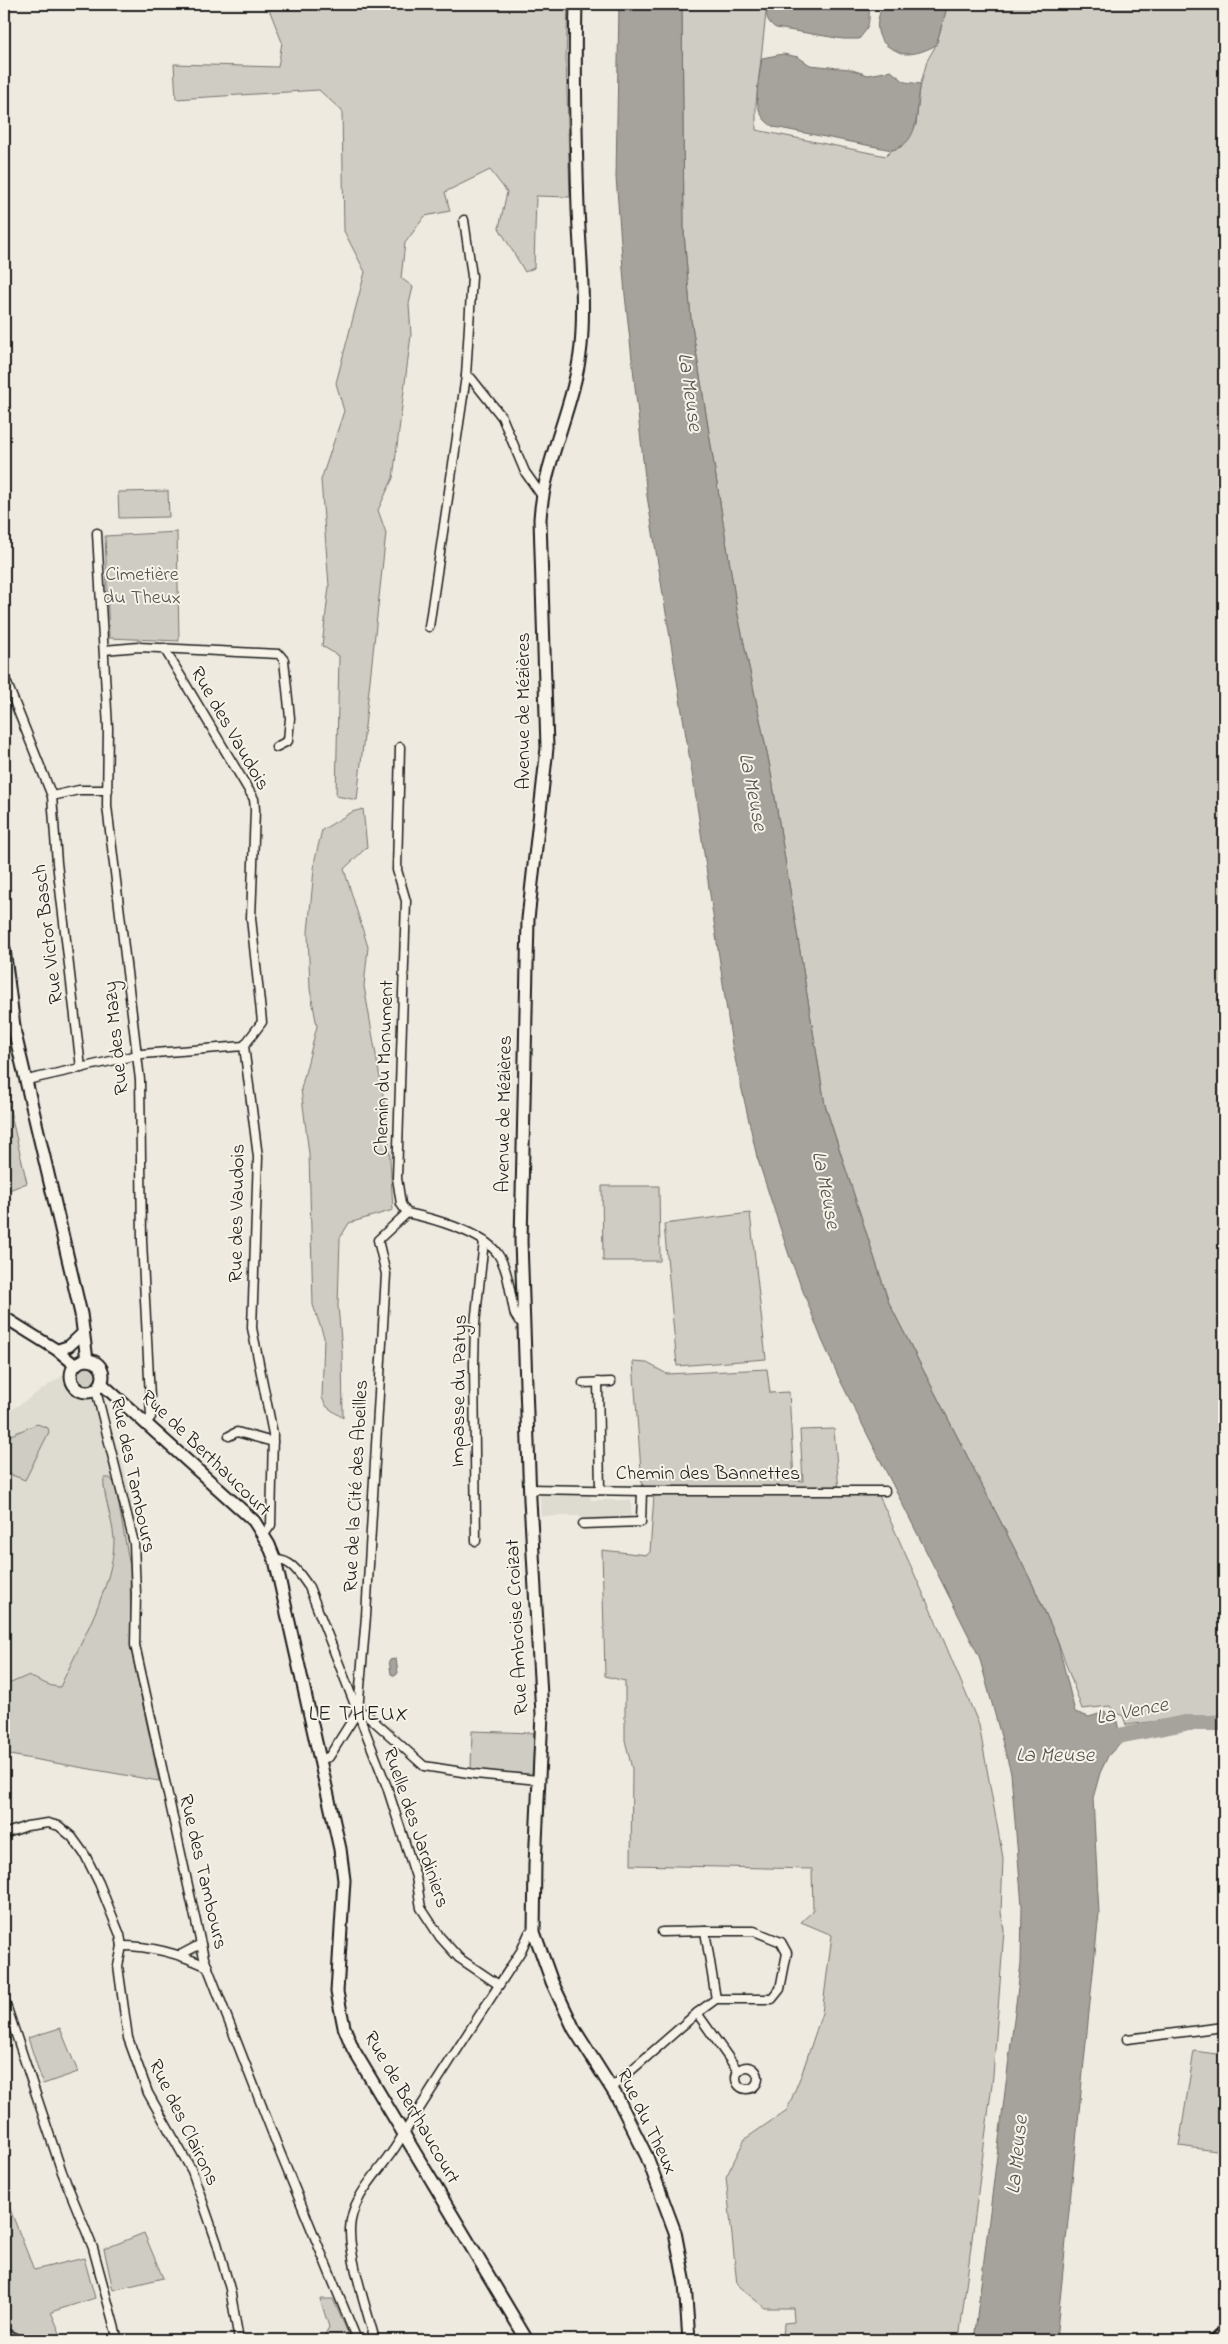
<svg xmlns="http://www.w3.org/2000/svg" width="1228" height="2344" font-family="'Indie Flower',sans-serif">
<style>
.built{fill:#dedbd1}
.green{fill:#cfccc3;stroke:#767470}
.water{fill:#a6a39d;stroke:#6f6d69}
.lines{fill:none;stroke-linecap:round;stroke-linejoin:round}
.river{stroke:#a6a39d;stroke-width:16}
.minor-casing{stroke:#1c1c1c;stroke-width:11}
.tertiary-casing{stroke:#1c1c1c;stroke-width:14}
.secondary-casing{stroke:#1c1c1c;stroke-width:15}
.minor{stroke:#f7f3e8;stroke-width:8}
.tertiary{stroke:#f7f3e8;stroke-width:10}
.secondary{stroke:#f7f3e8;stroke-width:11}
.rail{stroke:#1c1c1c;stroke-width:2.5}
.labels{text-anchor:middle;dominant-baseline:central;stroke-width:4;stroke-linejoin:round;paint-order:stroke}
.park-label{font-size:20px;fill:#52514e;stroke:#f7f3e8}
.street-label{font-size:20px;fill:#1c1c1c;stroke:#f7f3e8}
.water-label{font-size:21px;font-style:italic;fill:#535250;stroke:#f7f3e8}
.quarter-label{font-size:22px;letter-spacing:1px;fill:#1c1c1c;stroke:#f7f3e8}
</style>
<rect width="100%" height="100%" fill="#eeeae0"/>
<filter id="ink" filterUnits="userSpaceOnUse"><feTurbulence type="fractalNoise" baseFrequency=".02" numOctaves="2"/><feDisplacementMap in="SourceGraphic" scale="10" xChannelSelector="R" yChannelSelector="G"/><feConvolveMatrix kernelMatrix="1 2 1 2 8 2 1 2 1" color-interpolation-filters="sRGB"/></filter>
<g filter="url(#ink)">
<g class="built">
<path d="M92,1373L125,1471L136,1522L140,1638L171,1783L4,1755V1415L65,1374Z"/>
<path d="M540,1494H590L591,1500H631V1519L584,1520H580V1516H541Z"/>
</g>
<g class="green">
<path d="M267,4H568L566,58L570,197L536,196L534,268L525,272L499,228L507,192L490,170L445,192L450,211L425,216L405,243L401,278L413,287L409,304L411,335L393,478L378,510L386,533L357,800L336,796L339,656L322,646L329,586L321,480L344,411L336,383L365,272L344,231L342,111L319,90L176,99L174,64L278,67L282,42Z"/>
<path d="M682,4H767L756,104V130L886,156L892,150L901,147L916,126L920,87L927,61L936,45L948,4H1224V1715L1197,1716L1126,1725L1123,1716L1114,1712L1110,1706L1082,1709L1057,1639L1032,1583L889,1303L825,1105L770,767L737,610L691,319L684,233Z"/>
<path d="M168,491L169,517L119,518L118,492Z"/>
<path d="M177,532L179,641L109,638L105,536Z"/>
<path d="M363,809L367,847L344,869L368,947L364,986L388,1124L393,1210L349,1223L340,1238L338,1306L342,1351L343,1418L327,1407L322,1398L324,1337L313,1305L309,1154L301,1089L317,1026L310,989L308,932L315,859L322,830L352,812Z"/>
<path d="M4,1085L27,1183L4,1192Z"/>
<path d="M602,1186H659L660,1261H603Z"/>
<path d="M750,1213L766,1359L677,1366L664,1224Z"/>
<path d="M633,1362L647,1363L667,1374L767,1369L770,1393L789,1392L794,1480L803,1481L800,1430L834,1429L839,1491H877L936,1622L979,1725L1003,1858L1001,1912L1004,1930L993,2076L960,2332L956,2340H783L784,2323L794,2322L793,2308H765L737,2285L726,2177L745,2139L787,2110L802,2073L822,2013L832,1935L801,1922L813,1911L812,1869L631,1865L632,1769L625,1740V1681L605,1676L602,1550L647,1555L650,1552L654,1495L642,1484Z"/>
<circle cx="88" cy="1375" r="10"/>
<path d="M37,1424L48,1428L49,1432L25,1480L4,1472V1438Z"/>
<path d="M104,1478H110L115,1484L130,1567L131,1649L159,1781L4,1754V1683H11L27,1676C39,1679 48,1687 60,1687C79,1646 115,1583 114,1539C113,1521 102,1492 104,1478Z"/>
<path d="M472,1731L534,1733L533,1775L471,1770Z"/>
<path d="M60,2028L78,2072L43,2084L28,2038Z"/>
<path d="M1194,2051L1224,2055V2152L1179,2146Z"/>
<path d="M4,2194L34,2270L84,2258L95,2298L51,2312L63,2340H30L4,2326Z"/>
<path d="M144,2233L163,2278L113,2290L104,2249Z"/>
<path d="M320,2299H333L351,2340H322L329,2327Z"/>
</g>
<g class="water">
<path d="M619,4H682L684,233L691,319L737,610L770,767L825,1105L889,1303L1032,1583L1057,1639L1075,1712L1089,1717L1105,1712L1110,1719L1117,1721L1121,1742L1108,1756L1100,1773L1093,1798L1099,1913L1056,2340H974L1021,1963L1022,1906L1011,1773L979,1656L840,1380L822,1340L789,1255L757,1157L732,1045L694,785L647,496L625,295L616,177Z"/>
<path d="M767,4H870C868,21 872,24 859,39H843L776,28C766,22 766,15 767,4Z"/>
<path d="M884,4H948L936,45C927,50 917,54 906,54C902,54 898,52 895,50C874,42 874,21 884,4Z"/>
<path d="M783,54L798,57L810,65L849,69L868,75L891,71L905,82L921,84C915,108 922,143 892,150L774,127C748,113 759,82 762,58Z"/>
<path d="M396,1659L398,1673L395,1676L391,1674L389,1660Z"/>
</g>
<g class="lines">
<path class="river" d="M1098,1740L1185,1723H1224"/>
<defs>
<g id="minor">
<path d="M466,376L471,378L502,417L525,472L542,496"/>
<path d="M97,533L108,728L107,806L140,1080L142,1241L151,1417L146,1423"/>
<path d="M429,627L466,376L472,276L464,220"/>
<path d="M164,648L254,799L255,810L251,918L262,1022L244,1046L258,1157L252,1328L273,1434L271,1525L263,1536"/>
<path d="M104,650L139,647L279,654L284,660L290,718L288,741L276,747"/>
<path d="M4,676L52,796L57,863L81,1068"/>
<path d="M400,747L397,870L406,901L397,1178L401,1204L407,1213C431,1218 482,1232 497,1253C509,1269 510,1296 515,1315L519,1321H523"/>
<path d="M52,796L79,790H108"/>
<path d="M27,1080L142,1054L244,1046"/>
<path d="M598,1382L600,1490"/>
<path d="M583,1383L611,1382"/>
<path d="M96,1390L134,1543L136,1594L135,1645L204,1958L279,2150L357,2340"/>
<path d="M229,1436L237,1432L273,1442"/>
<path d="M530,1489L642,1491H885"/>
<path d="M583,1524L641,1522L642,1491"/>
<path d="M476,1541L474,1364L475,1324L484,1241"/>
<path d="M275,1560C292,1559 300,1575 309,1587L387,1787L416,1877L421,1908L440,1937L459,1958L499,1985"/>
<path d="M358,1711L366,1714L424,1766L475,1774L538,1780"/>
<path d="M321,1759L329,1757L358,1711L366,1616L386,1274L378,1240L407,1213"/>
<path d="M4,1834L27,1826L48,1823L59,1826L72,1837L85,1855L99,1883L120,1935L122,1946L118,1966L128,2038L148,2093L192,2171L217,2243L230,2289L239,2340"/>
<path d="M662,1932L705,1931"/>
<path d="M122,1946C152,1946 180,1954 208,1967"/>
<path d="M180,1955L201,1944"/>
<path d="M4,1999L62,2172L93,2248L118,2340"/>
<path d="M697,2013L738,2071"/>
<path d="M1127,2039L1224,2027"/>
<circle cx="747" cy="2078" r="11"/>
<path d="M611,2088L697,2013L716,1999H772L780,1989L787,1953L781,1942L754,1931H705L716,1999"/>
<path d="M4,2333L19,2340"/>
<path d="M375,2340C367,2311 349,2257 350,2229C351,2195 382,2170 398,2143C438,2078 480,2015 521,1951L529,1933L534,1932"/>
</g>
<g id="tertiary">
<path d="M4,1317L57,1350L75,1365"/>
<path d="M57,1350L69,1346L84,1332"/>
</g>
<g id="secondary">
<path d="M576,4C574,72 576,141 578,209C580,254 585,301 581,346C575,406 544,459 540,519L547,748L528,919L521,1241L530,1500L542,1714L535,1864L534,1932L552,1982L574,2029L617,2097L647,2157L675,2232L685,2284L689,2340"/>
<path d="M4,949L15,1034L81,1314L87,1360"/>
<circle cx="87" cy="1376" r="16"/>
<path d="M102,1384L254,1521L269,1545L275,1560L340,1849L344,1880L337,1992L344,2027L353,2049L527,2340"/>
</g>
</defs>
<use href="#minor" class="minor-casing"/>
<use href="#tertiary" class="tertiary-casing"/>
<use href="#secondary" class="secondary-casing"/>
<use href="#minor" class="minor"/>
<use href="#tertiary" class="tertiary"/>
<use href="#secondary" class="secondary"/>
<g class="rail">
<path d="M1206,2340L1224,2323"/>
<path d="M1221,2340L1224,2337"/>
</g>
</g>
</g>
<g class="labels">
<g class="park-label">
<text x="142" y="575">Cimetière<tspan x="142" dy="23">du Theux</tspan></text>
</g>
<g class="street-label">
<text transform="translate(524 711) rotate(-90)">Avenue de Mézières</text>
<text transform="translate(229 729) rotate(60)">Rue des Vaudois</text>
<text transform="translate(49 934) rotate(-97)">Rue Victor Basch</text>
<text transform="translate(117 1038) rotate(-96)">Rue des Mazy</text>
<text transform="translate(385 1068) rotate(-88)">Chemin du Monument</text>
<text transform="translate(505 1114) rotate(-89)">Avenue de Mézières</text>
<text transform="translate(238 1213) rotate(-89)">Rue des Vaudois</text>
<text transform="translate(460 1391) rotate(-89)">Impasse du Patys</text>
<text transform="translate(205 1454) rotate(44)">Rue de Berthaucourt</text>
<text x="708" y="1474">Chemin des Bannettes</text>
<text transform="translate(132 1475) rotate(78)">Rue des Tambours</text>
<text transform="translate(357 1486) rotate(-87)">Rue de la Cité des Abeilles</text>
<text transform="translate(518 1627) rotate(-93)">Rue Ambroise Croizat</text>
<text transform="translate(415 1828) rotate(71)">Ruelle des Jardiniers</text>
<text transform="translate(202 1872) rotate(77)">Rue des Tambours</text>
<text transform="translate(411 2108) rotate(60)">Rue de Berthaucourt</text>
<text transform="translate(646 2122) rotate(64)">Rue du Theux</text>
<text transform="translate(183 2123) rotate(64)">Rue des Clairons</text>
</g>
<g class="water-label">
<text transform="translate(689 392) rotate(82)">La Meuse</text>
<text transform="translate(752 792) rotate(79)">La Meuse</text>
<text transform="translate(825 1190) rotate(79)">La Meuse</text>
<text transform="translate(1132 1712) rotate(-11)">La Vence</text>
<text x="1055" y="1756">La Meuse</text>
<text transform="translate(1018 2155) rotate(-84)">La Meuse</text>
</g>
<g class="quarter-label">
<text x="359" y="1715">LE THEUX</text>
</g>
</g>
<rect width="1228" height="2344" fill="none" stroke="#f7f3e8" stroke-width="20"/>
<rect x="10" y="10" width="1208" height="2324" fill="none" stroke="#1c1c1c" stroke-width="2" filter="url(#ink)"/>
</svg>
